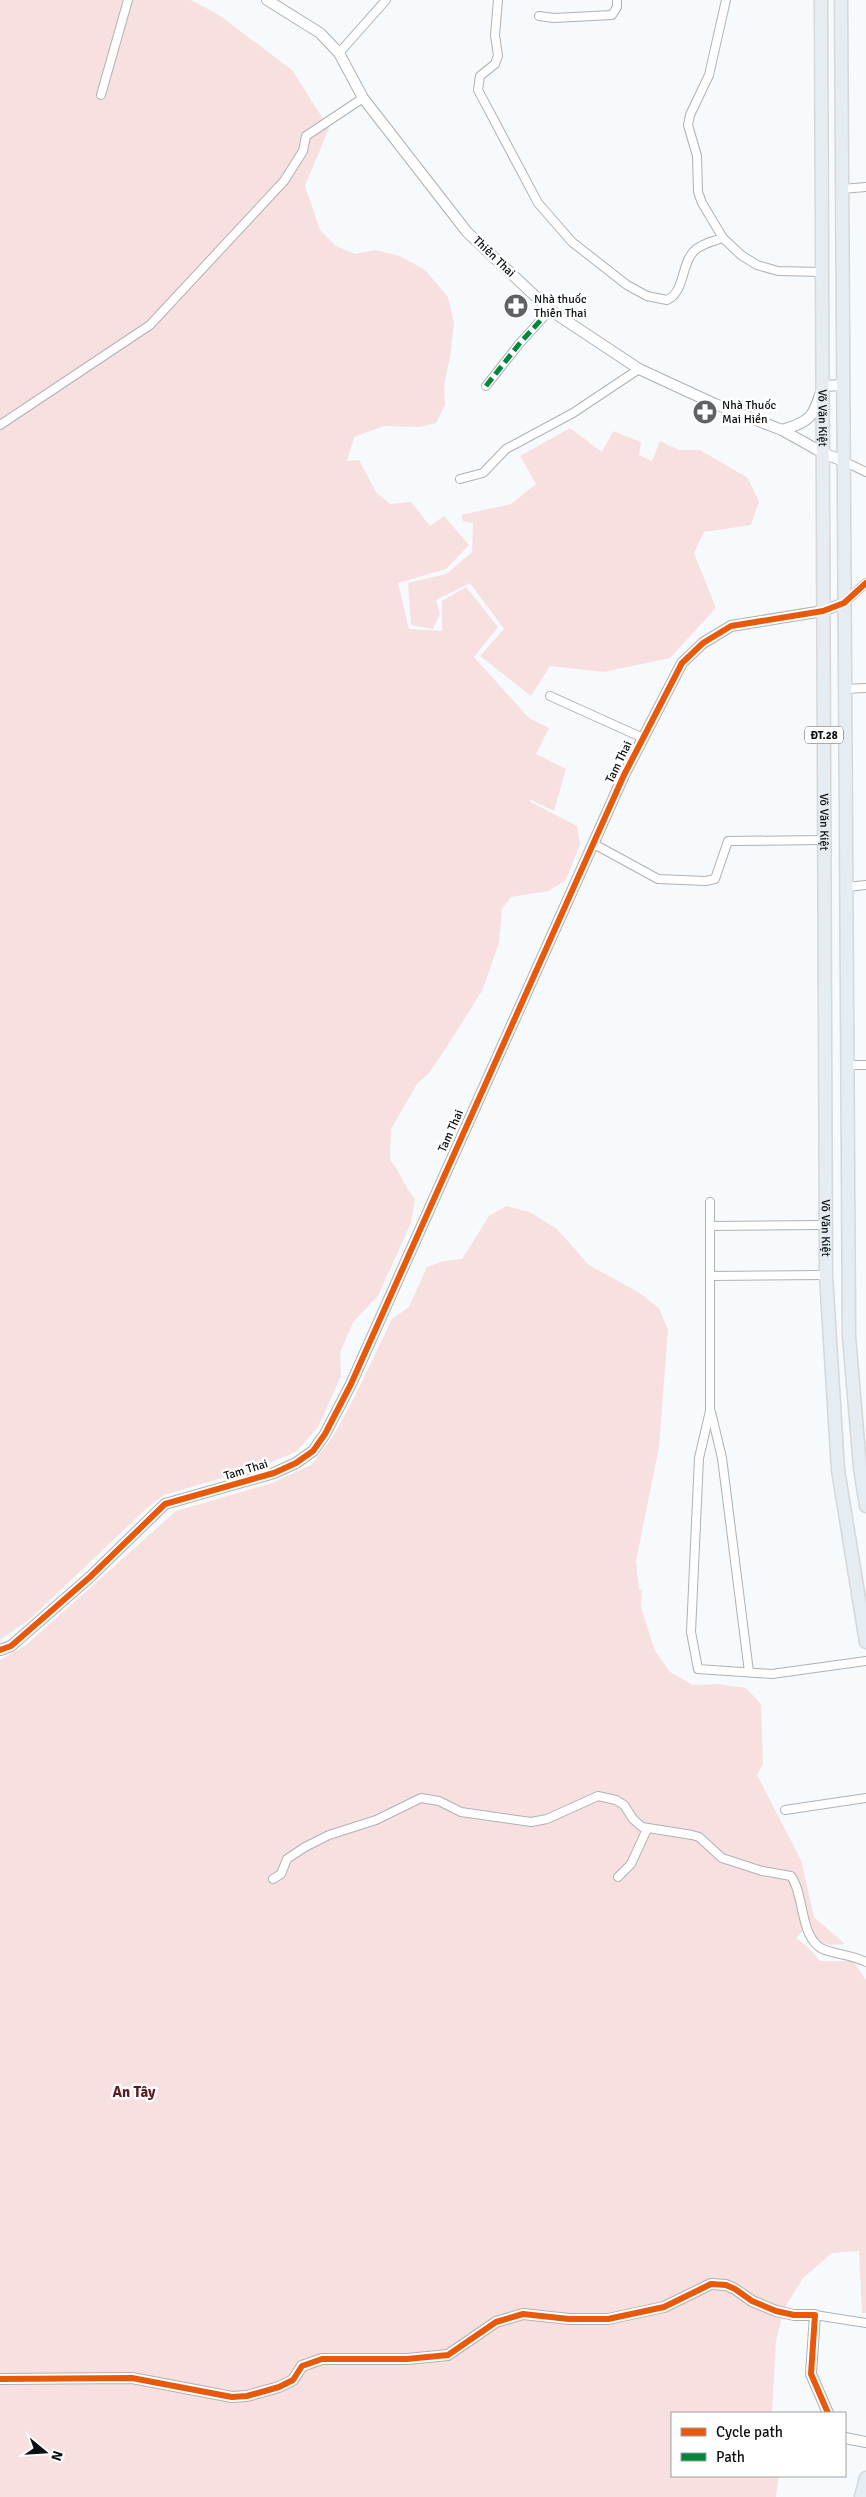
<svg xmlns="http://www.w3.org/2000/svg" width="866" height="2497" font-family="Signika,sans-serif">
<style>
.green{fill:#f8e0e0}
.lines{fill:none;stroke-linecap:round;stroke-linejoin:round}
.minor-casing{stroke:#aeb2b4;stroke-width:10}
.tertiary-casing{stroke:#aeb2b4;stroke-width:12}
.primary-casing{stroke:#d5d7d8;stroke-width:15}
.minor{stroke:#fefeff;stroke-width:8}
.tertiary{stroke:#fefeff;stroke-width:10}
.primary{stroke:#e5edf2;stroke-width:12}
.quiet{stroke:#00873e;stroke-width:5;stroke-dasharray:10 5;stroke-linecap:butt}
.cycleway-casing{stroke:#fff;stroke-width:9}
.cycleway{stroke:#e8590c;stroke-width:6}
.labels{text-anchor:middle;dominant-baseline:central;stroke-width:5;stroke-linejoin:round;paint-order:stroke}
.shield{fill:#fff;stroke:#555859;stroke-width:1}
.shield-label{font-size:11px;font-weight:bold;fill:#0c1012}
.street-label{font-size:12px;fill:#0c1012;stroke:#fff}
.poi-label{font-size:12px;fill:#0c1012;stroke:#fff;text-anchor:start}
.quarter-label{font-size:15px;font-weight:bold;fill:#601b1f;stroke:#fff}
</style>
<rect width="100%" height="100%" fill="#f7fafc"/>
<g class="green">
<path d="M0,0H191L219,15L292,70L329,128L305,186L320,230L336,246L355,254L375,250L400,256L425,270L448,297L454,323L450,358L444,385L445,405L436,423L420,427L384,426L354,437L347,461L359,460L376,492L390,504L411,502L430,526L444,516L469,545L446,569L398,583L409,629L442,631V601L466,587L498,627L474,657L529,718L549,728L536,754L566,769L554,811L531,800L529,801L577,826L580,844L566,880L549,891L511,897L502,909L499,943L482,991L444,1051L429,1073L417,1084L391,1129L390,1160C401,1172 404,1187 415,1199L411,1223L378,1296L354,1321L340,1352L341,1376L318,1427L296,1452L259,1467L164,1495L147,1508L31,1618L0,1640Z"/>
<path d="M570,428L602,452L613,431L641,442L639,455L652,461L660,441L679,450H700L748,478L759,502L751,525L704,532L694,553L716,608L670,658L604,672L550,666L531,696L480,656L504,629L470,583L436,600L440,614L433,629L411,625L408,583L446,574L472,552L473,523L463,521L461,515L511,504L536,484L520,456Z"/>
<path d="M506,1206L530,1212L557,1229L589,1265L638,1292L659,1308L668,1330L659,1447L636,1561L639,1590H642L641,1607L655,1651L670,1672L693,1685L717,1684L746,1688L761,1704L763,1764L757,1775L801,1860L814,1917L845,1944L831,1945L812,1940L805,1929L796,1938L807,1946L820,1961H853L866,1980V2313H862L859,2251L832,2253L803,2278L784,2309L776,2341L772,2413H672V2476H779L776,2497H0V1660L26,1645L176,1511L272,1483L311,1465L332,1438L355,1396L392,1319L409,1307L427,1267L444,1261L462,1259L489,1216Z"/>
</g>
<g class="lines">
<defs>
<g id="minor">
<path d="M498,0L495,35L498,56L495,64L480,76L478,90L538,203L572,242L627,285L647,296L667,300C685,292 681,264 694,251C701,244 713,241 723,238"/>
<path d="M726,0L709,75L690,115L688,125L697,156L698,192L702,203L723,238L741,255L757,265L778,271L822,272"/>
<path d="M539,16L554,18L612,15L617,7V0"/>
<path d="M339,53L386,0"/>
<path d="M101,95L128,0"/>
<path d="M842,189L866,187"/>
<path d="M486,386L520,343L550,310"/>
<path d="M0,425L150,325L284,181L303,151L306,136L363,98"/>
<path d="M843,461L866,472"/>
<path d="M460,479L483,473L506,449L573,413L639,369"/>
<path d="M844,603L866,583"/>
<path d="M844,689L866,688"/>
<path d="M550,696L643,738"/>
<path d="M594,844L658,879L706,881L715,879L728,841L824,840"/>
<path d="M846,887L866,885"/>
<path d="M846,1065H866"/>
<path d="M710,1202V1411L699,1458L691,1632L698,1669L772,1674L866,1661"/>
<path d="M710,1226L825,1225"/>
<path d="M710,1276L826,1275"/>
<path d="M711,1412L722,1458L749,1672"/>
<path d="M785,1810L866,1798"/>
<path d="M618,1877L631,1864L647,1829"/>
<path d="M273,1879L281,1874L287,1859L305,1847L329,1835L376,1820L421,1798L439,1801L461,1812L531,1822L547,1819L598,1796L616,1800L624,1805L633,1819L642,1827L692,1835L699,1837L722,1858L762,1871L791,1876C804,1894 800,1931 818,1946C827,1954 852,1954 866,1962"/>
<path d="M815,2315L866,2323"/>
</g>
<g id="tertiary">
<path d="M267,0L320,33L339,53L363,98L467,232L550,310L639,369L715,404L782,430L823,453L843,461"/>
<path d="M782,430C813,421 813,416 823,386L843,385"/>
<path d="M0,1650L11,1646L90,1577L165,1504L274,1473L296,1463L313,1451L325,1434L351,1384L624,775L682,663L703,643L731,626L823,611L844,603"/>
<path d="M0,2379L132,2378L232,2397L247,2396L279,2387L293,2380L302,2366L322,2359H407L448,2355L496,2322L523,2314L569,2319H608L664,2307L711,2284L726,2285L735,2289L752,2301L776,2311L794,2315H815L811,2374L828,2413"/>
<path d="M845,2438L866,2442"/>
</g>
<g id="primary">
<path id="s1" d="M821,0L826,1275L838,1470L866,1642"/>
<path d="M841,0L849,1336L860,1467L866,1506"/>
<path d="M861,2497L866,2478"/>
</g>
</defs>
<use href="#minor" class="minor-casing"/>
<use href="#tertiary" class="tertiary-casing"/>
<use href="#primary" class="primary-casing"/>
<use href="#minor" class="minor"/>
<use href="#tertiary" class="tertiary"/>
<use href="#primary" class="primary"/>
<path class="quiet" d="M486,386L520,343L550,310"/>
<defs>
<g id="cycleway">
<path d="M0,1650L11,1646L90,1577L165,1504L274,1473L296,1463L313,1451L325,1434L351,1384L624,775L682,663L703,643L731,626L823,611L844,603L866,583"/>
<path d="M0,2379L132,2378L232,2397L247,2396L279,2387L293,2380L302,2366L322,2359H407L448,2355L496,2322L523,2314L569,2319H608L664,2307L711,2284L726,2285L735,2289L752,2301L776,2311L794,2315H815L811,2374L828,2413"/>
</g>
</defs>
<use href="#cycleway" class="cycleway-casing"/>
<use href="#cycleway" class="cycleway"/>
</g>
<defs>
<symbol id="pharmacy-disc" viewBox="-11 -11 22 22"><circle r="9.5" fill="#5e6264" stroke="#fff"/><path d="M-2-6h4v4h4v4h-4v4h-4v-4h-4v-4h4Z" fill="#fff"/></symbol>
</defs>
<g fill-rule="evenodd">
<use href="#pharmacy-disc" x="502" y="292" width="28" height="28"/>
<use href="#pharmacy-disc" x="691" y="398" width="28" height="28"/>
</g>
<g class="labels">
<rect class="shield" x="805" y="726.5" width="38" height="17" rx="4"/>
<g class="shield-label">
<text x="824" y="735">ĐT.28</text>
</g>
<g class="street-label">
<text transform="translate(494 257) rotate(44)">Thiên Thai</text>
<text stroke="none"><textPath href="#s1" startOffset="418">Võ Văn Kiệt</textPath></text>
<text transform="translate(619 762) rotate(-64)">Tam Thai</text>
<text stroke="none"><textPath href="#s1" startOffset="822">Võ Văn Kiệt</textPath></text>
<text transform="translate(451 1131) rotate(-66)">Tam Thai</text>
<text stroke="none"><textPath href="#s1" startOffset="1228">Võ Văn Kiệt</textPath></text>
<text transform="translate(246 1470) rotate(-17)">Tam Thai</text>
</g>
<g class="poi-label">
<text x="534" y="299">Nhà thuốc<tspan x="534" dy="14">Thiên Thai</tspan></text>
<text x="722" y="405">Nhà Thuốc<tspan x="722" dy="14">Mai Hiền</tspan></text>
</g>
<g class="quarter-label">
<text x="134" y="2092">An Tây</text>
</g>
</g>
<rect x="671" y="2412" width="175" height="65" fill="#ffffff" stroke="#9e9fa0"/>
<rect x="681" y="2428" width="25" height="8" fill="#e8590c" stroke="#9e9fa0"/>
<text x="716" y="2437" font-size="15" fill="#0c1012">Cycle path</text>
<rect x="681" y="2453" width="25" height="8" fill="#00873e" stroke="#9e9fa0"/>
<text x="716" y="2462" font-size="15" fill="#0c1012">Path</text>
<g transform="translate(45 2452) rotate(108)" stroke="#ffffff" stroke-width="4" paint-order="stroke">
<path d="M0-4L9 19L0 12L-9 19Z" fill="#0c1012"/>
<text y="-8" font-size="14" font-weight="bold" text-anchor="middle" fill="#0c1012">N</text>
</g>
</svg>
